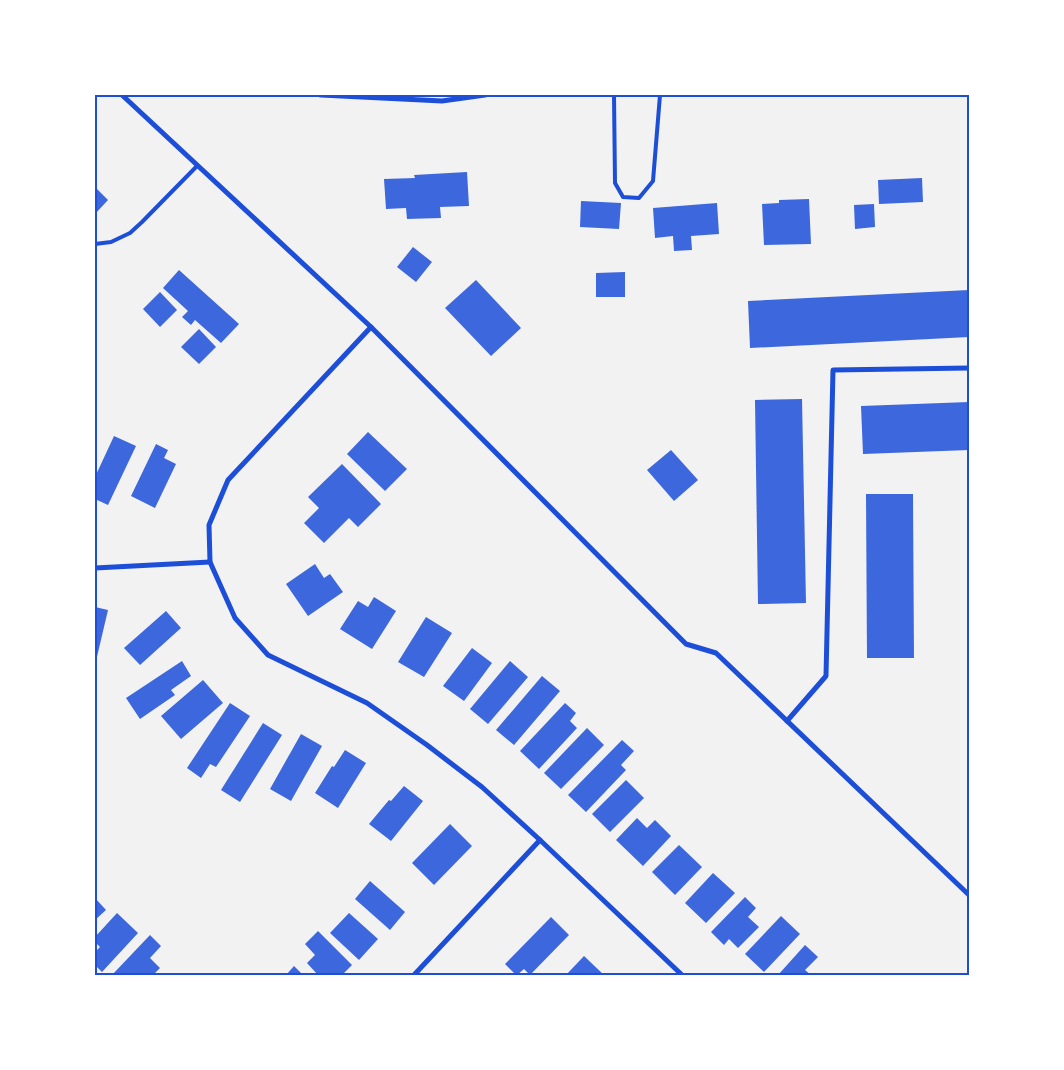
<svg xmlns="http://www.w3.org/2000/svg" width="1064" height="1070" font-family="Signika,sans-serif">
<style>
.building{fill:#3d67dc}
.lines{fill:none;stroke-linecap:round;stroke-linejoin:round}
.service{stroke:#1d4ed8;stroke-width:4}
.minor{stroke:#1d4ed8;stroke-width:5}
.neatline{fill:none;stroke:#1d4ed8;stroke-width:2}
</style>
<rect width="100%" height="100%" fill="#f2f2f2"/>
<g class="building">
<path d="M467,172L469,206L440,207L441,218L407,219L406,208L386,209L384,179L415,178L414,175Z"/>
<path d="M922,178L923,202L879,204L878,180Z"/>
<path d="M95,187L108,200L95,214Z"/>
<path d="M809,199L811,244L764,245L762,204L779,203V200Z"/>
<path d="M581,201L621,203L619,229L580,227Z"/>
<path d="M717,203L719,234L691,236L692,250L674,251L673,236L655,238L653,208Z"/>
<path d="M874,204L875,227L855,229L854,205Z"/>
<path d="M413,247L432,262L416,282L397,267Z"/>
<path d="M179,270L239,324L221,343L195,320L191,325L182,317L188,311L163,288Z"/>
<path d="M625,272V297H596V273Z"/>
<path d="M476,280L521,328L491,356L445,308Z"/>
<path d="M969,290V337L750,348L748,301Z"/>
<path d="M160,292L177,310L160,327L143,309Z"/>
<path d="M199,329L216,347L199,364L181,347Z"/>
<path d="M802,399L806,603L758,604L755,400Z"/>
<path d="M969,402V450L863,454L861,406Z"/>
<path d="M368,432L407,469L385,491L347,454Z"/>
<path d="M114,436L136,446L108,505L95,499V477Z"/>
<path d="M156,444L168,450L164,458L176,464L155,508L131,496Z"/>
<path d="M671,450L698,480L674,501L647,470Z"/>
<path d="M342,464L381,504L358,527L349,518L324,543L304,523L319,508L308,497Z"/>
<path d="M866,494H913L914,658H867Z"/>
<path d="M315,564L324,578L330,574L343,592L308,616L286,584Z"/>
<path d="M374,597L396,611L372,649L340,629L358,601L368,607Z"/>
<path d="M95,607L108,610L96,661H95Z"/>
<path d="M166,611L181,628L140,665L124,648Z"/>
<path d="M426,617L452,633L424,677L398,662Z"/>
<path d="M472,648L492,663L464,701L443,686Z"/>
<path d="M182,661L191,676L171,690L175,695L140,719L126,698Z"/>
<path d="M510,661L528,677L488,724L470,709Z"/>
<path d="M542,676L560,691L514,745L496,730Z"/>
<path d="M203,680L223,703L181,739L161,716Z"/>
<path d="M230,703L250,716L216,767L210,764L201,778L187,768Z"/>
<path d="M565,703L576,713L570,721L577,728L539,769L520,751Z"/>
<path d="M263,723L282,735L240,802L221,790Z"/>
<path d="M587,728L604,745L561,789L544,773Z"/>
<path d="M301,734L322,746L291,801L270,789Z"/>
<path d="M622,740L634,751L621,765L626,770L586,812L568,795Z"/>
<path d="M345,750L366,763L338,808L315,793L332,766L334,767Z"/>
<path d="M626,780L644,798L610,832L592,814Z"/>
<path d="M404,786L423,801L391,841L369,824L389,800L391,801Z"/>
<path d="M637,818L647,828L655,820L671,836L643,866L616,840Z"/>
<path d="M450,824L472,846L434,885L412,863Z"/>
<path d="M679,845L702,867L675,895L652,872Z"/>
<path d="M713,873L735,893L706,923L685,903Z"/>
<path d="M370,881L405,912L390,930L355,899Z"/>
<path d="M745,897L756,908L748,917L759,927L738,948L729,939L724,945L711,932Z"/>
<path d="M95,898L106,910L95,920Z"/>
<path d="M117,913L138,933L102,972L95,965V952L100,947L95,942V937Z"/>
<path d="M349,913L378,939L359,960L330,933Z"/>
<path d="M781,916L800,934L764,972L745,954Z"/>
<path d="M551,917L569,935L530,975L524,969L517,975H516L505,964Z"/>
<path d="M318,931L352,965L342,975H318L307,963L315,955L305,944Z"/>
<path d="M150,935L161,946L150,958L160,968L153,975H112Z"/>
<path d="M805,945L818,957L805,970L811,975H778Z"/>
<path d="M584,956L604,975H566Z"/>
<path d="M294,966L303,975H286Z"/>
</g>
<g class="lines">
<g class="service">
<path d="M614,95L615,183L623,197L639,198L653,181L660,95"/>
<path d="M95,244L111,242L130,233L142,222L197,166"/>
</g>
<g class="minor">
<path d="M122,95L371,327L686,644L716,653L969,895"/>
<path d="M321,95L442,101L485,95"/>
<path d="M371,327L228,480L209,525L210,562L235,618L268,655L367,703L427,745L482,787L540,840L682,975"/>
<path d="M95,568L210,562"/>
<path d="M787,721L826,676L833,370L969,368"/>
<path d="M414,975L540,840"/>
</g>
</g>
<rect width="1064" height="1070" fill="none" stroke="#ffffff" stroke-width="192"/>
<rect x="96" y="96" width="872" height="878" class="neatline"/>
</svg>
